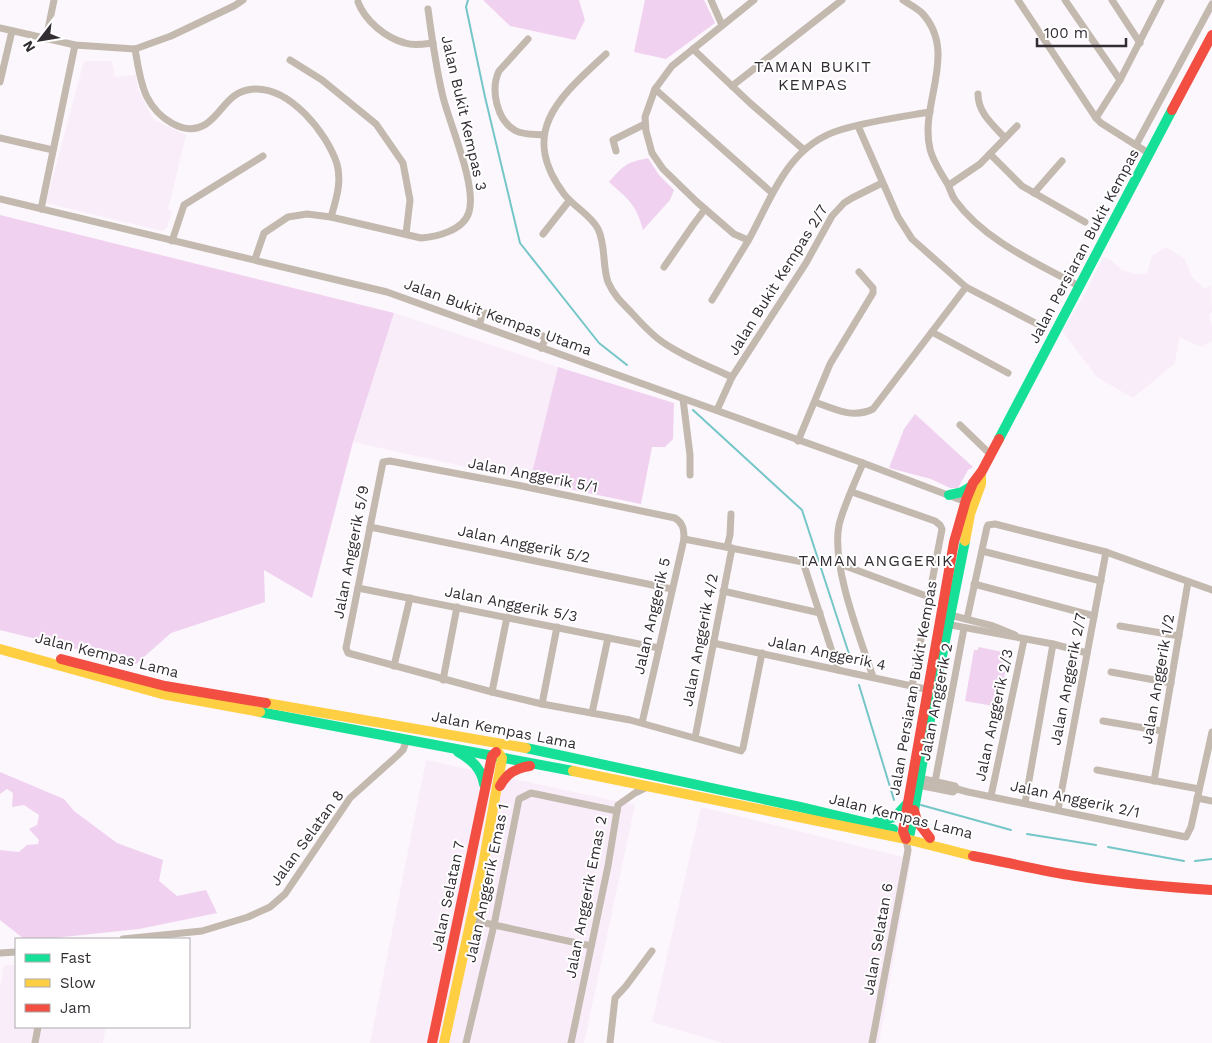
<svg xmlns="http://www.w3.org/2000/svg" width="1212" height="1043" font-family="'Work Sans',sans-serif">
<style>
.built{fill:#faedfa}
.green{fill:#f0d2f0}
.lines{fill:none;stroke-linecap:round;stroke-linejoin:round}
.stream{stroke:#74c6c8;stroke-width:2}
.street{stroke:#c3b9af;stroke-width:7}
.fast{stroke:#16e098;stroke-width:10}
.slow{stroke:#ffcf43;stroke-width:10}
.jam{stroke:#f24e42;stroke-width:10}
.labels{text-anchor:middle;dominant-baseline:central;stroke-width:4;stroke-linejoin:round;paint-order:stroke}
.street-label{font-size:15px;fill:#322d32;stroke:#fff}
.neighbourhood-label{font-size:16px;letter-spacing:1px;fill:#322d32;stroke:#fff}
</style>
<rect width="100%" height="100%" fill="#fcf7fc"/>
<g class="built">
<path d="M84,61H112L115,77L136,75L138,90L154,120L186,135L168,209L172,212L167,227L162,231L46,203Z"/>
<path d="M1166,247L1184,258L1193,278L1205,289L1211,285L1212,312L1209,315L1212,327V341L1201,347L1179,337L1175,363L1133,398L1097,377L1062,331L1086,292L1103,257L1112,261L1122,270L1135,274H1147L1152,256Z"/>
<path d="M394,313L558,367L530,481L353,442Z"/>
<path d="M426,760L635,805L584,1043H370Z"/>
<path d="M701,807L911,859L879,1043H723L652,1022Z"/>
<path d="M4,965H16V1027H106L103,1043H0V988Z"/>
</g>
<g class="green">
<path d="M483,0H579L585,20L575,40L510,26Z"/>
<path d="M645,0H704L715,23L666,59L634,52Z"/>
<path d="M648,158L659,175L674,190L670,200L643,230C636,204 629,200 609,182C624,165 625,163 648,158Z"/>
<path d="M0,215L394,313L353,442L312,598L264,570L265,602L171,633L136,664L0,630Z"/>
<path d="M558,367L674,403L673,439L665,447H652L641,504L530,481Z"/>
<path d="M915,414L973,467L968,470L958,488H950L931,479L889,468L904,429Z"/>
<path d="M978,647L1003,652V655L1008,656L999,707L965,701L974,650H978Z"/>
<path d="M0,772L64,799L74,811L117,843L163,860L159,881L177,896L206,890L217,913L139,929L44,939H24L0,920V850L19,852L27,845L38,844L39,840L29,829L37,825L39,815L24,805L12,807L13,793L7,789L0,794Z"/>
</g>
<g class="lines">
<g class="stream">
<path d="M468,0L466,7L485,97L520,243L599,343L627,365"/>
<path d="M693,410L802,510L851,660"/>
<path d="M859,685L894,800"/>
<path d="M921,805L1011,830"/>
<path d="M1027,834L1096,845"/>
<path d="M1108,847L1184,861"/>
<path d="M1195,861L1212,859"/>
</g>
<g class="street">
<path d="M711,0L722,25"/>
<path d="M903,0C909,4 917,8 922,13C959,53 919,104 930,149C933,161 940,172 947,183C950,188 951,194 955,200C985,241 1035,262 1079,286"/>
<path d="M1018,0L1096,118L1101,123L1150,154"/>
<path d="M1065,0L1120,80"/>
<path d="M1112,0L1140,43"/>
<path d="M358,2C365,21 386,38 405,43C414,46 424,44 433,43"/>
<path d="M0,28L75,45L135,49L171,36L234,6L243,0"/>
<path d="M46,39L54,0"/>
<path d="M528,39L499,71C490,90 497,121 516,131C524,135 535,134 544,135"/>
<path d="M135,49C138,65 140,83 147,97C157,117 184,138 206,124C224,112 227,91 254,89C290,87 327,133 337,164C342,182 336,200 331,217"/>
<path d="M693,49L750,103L803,149"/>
<path d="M606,54C561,96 517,131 564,194C574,207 591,215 598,229C606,245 602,265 608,282C613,294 621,302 631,312C640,322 650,333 661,341C682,356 708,366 732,377"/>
<path d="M290,60L322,80L376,124L403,163L410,200L406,234"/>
<path d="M0,82L12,31"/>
<path d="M732,86L842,0"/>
<path d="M655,89L771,192"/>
<path d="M978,94C978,113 993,125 1005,138"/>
<path d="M1096,118L1120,80L1161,0"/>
<path d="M858,126L898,217L912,239L966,287L1041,326"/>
<path d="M0,138L53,150"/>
<path d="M1136,145L1212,4"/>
<path d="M616,151L613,140L645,124"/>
<path d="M990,154L1022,186L1085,222"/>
<path d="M949,185L980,164L1017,126"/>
<path d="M1034,193L1062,161"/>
<path d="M0,199L387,292L863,463L969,503"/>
<path d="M41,209L75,45"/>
<path d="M543,234L569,201"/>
<path d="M748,240L734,234L697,202L663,169L652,153L646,131L645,117L655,89L672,66L754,0"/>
<path d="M172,241L184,205L263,156"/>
<path d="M255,259L264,233L288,217L307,214L331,217L421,238C437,237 464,230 469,212C477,186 450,125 443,97C436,68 432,39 428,9"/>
<path d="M664,267L693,225L705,209"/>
<path d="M712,300C724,280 736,261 748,241C772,198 787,146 840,130C869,121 900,117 930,112"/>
<path d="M479,325L482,316L485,313L495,315L543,336L545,340L541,348"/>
<path d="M932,332L1008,373"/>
<path d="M683,399L690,455V475"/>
<path d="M815,402C834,409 853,419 873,409L966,287"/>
<path d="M717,410L732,377L806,263L832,216L844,203L852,198L882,183"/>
<path d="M960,425L990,454"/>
<path d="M798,441L830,364L873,293V288L859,272"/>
<path d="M863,463C855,482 844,505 839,525C831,566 860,637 873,677"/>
<path d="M852,492L935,521L940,525L942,529L912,686"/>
<path d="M370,527L672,589"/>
<path d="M684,539L803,562L838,670"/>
<path d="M727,547L730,535L731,514"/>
<path d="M982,551L1101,581"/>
<path d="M840,564L929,597"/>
<path d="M974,584L1094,616"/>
<path d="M358,588L659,648"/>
<path d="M723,591L820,613"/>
<path d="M946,614L993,626L1015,635"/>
<path d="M967,619L987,527L988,525L995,524L1106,552L1212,590"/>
<path d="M946,624L1053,644L1087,653"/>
<path d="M1120,626L1179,636"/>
<path d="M713,643L930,690"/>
<path d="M394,666L410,598"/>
<path d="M1111,672L1171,683"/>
<path d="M443,680L457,607"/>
<path d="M492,692L507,617"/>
<path d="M542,704L557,627"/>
<path d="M592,713L608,638"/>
<path d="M1103,721L1162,731"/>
<path d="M642,723L684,539C684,529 683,523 675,518L517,485L390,461L383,462L346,648L348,653L492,692L542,704L630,720L741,751L743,748L762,653"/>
<path d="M695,738L732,548"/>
<path d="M1097,770L1199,789"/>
<path d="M919,778L955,786L957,789L968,792L1186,837L1191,827L1212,732"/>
<path d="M1154,781L1188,582"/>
<path d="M935,782L964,628"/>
<path d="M918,785L953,792L957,789"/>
<path d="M991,796L1024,640"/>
<path d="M1197,798L1212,801"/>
<path d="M1025,803L1053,644"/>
<path d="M1058,810L1106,552"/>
<path d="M471,920L591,946"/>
<path d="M123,939L202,931L248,917L270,907L285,894L350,798L398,755L403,750L407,739"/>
<path d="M0,953L16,952"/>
<path d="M35,1043L38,1027"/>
<path d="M466,1043L494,925L519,799L531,793L617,811"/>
<path d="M571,1043L608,866L618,805L635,793L647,787"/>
<path d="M610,1043L615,998L626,986L652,951"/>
<path d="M872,1043L908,850L906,839"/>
</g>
<g class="fast">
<path d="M999,439L1172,110"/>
<path d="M949,495L962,492L972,486"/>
<path d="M260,712L573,771"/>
<path d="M526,748L800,807L893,829"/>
<path d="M458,752C472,760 481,768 484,784"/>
<path d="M876,822L895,817L907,804"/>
<path d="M906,839L910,833L935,691L965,541"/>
</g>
<g class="slow">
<path d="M965,541L970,514L981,484V475"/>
<path d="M0,649L162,694L260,712"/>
<path d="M266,703L526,748"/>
<path d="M573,771L906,839L973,856"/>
<path d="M444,1043L483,865L502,758L498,752"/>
</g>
<g class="jam">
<path d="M1172,110L1212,35"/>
<path d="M61,659L165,686L266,703"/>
<path d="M500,786C507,773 516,768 530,766"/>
<path d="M914,810L917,821L930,838"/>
<path d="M906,839L903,831L954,542L966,500L973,483L982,471L999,439"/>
<path d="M973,856C1007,862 1041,871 1075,876C1120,883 1166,887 1212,890"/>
<path d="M432,1043L492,756L496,752"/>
</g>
</g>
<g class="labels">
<g class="street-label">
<text transform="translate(464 113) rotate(77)">Jalan Bukit Kempas 3</text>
<text transform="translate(1084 246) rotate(-62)">Jalan Persiaran Bukit Kempas</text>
<text transform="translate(778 280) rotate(-58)">Jalan Bukit Kempas 2/7</text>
<text transform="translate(498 317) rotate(20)">Jalan Bukit Kempas Utama</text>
<text transform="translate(533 475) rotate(11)">Jalan Anggerik 5/1</text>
<text transform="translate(524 544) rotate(12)">Jalan Anggerik 5/2</text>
<text transform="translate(351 552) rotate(-79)">Jalan Anggerik 5/9</text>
<text transform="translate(511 604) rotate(11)">Jalan Anggerik 5/3</text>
<text transform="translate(652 616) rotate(-77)">Jalan Anggerik 5</text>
<text transform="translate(700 640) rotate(-79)">Jalan Anggerik 4/2</text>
<text transform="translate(827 653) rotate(12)">Jalan Anggerik 4</text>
<text transform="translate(107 655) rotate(14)">Jalan Kempas Lama</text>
<text transform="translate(1068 679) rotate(-79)">Jalan Anggerik 2/7</text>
<text transform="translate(1158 679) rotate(-80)">Jalan Anggerik 1/2</text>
<text transform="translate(913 688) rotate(-80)">Jalan Persiaran Bukit Kempas</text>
<text transform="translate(936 702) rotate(-79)">Jalan Anggerik 2</text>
<text transform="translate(994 715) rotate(-78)">Jalan Anggerik 2/3</text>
<text transform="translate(504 730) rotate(11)">Jalan Kempas Lama</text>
<text transform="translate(1075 799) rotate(12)">Jalan Anggerik 2/1</text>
<text transform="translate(901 816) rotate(14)">Jalan Kempas Lama</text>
<text transform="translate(307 838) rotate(-54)">Jalan Selatan 8</text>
<text transform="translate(487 883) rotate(-78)">Jalan Anggerik Emas 1</text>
<text transform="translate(448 896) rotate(-78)">Jalan Selatan 7</text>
<text transform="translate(586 897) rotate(-79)">Jalan Anggerik Emas 2</text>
<text transform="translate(878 939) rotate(-80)">Jalan Selatan 6</text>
</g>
<g class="neighbourhood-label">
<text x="813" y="66">TAMAN BUKIT<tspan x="813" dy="18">KEMPAS</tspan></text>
<text x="876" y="560">TAMAN ANGGERIK</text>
</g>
</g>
<rect x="15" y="938" width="175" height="90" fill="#ffffff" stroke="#adabad"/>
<rect x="25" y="954" width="25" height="8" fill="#16e098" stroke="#adabad"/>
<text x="60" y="963" font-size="15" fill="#322d32">Fast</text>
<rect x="25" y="979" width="25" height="8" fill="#ffcf43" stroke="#adabad"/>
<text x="60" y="988" font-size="15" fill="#322d32">Slow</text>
<rect x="25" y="1004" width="25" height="8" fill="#f24e42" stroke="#adabad"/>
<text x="60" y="1013" font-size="15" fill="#322d32">Jam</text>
<g transform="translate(40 40) rotate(239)" stroke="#ffffff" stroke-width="4" paint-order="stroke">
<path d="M0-4L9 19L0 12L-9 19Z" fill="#322d32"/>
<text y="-8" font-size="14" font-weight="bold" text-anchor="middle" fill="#322d32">N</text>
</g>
<path d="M1037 38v8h89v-8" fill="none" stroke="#322d32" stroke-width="2.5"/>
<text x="1044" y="38" font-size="15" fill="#322d32" stroke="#ffffff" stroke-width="4" paint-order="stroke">100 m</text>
</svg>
